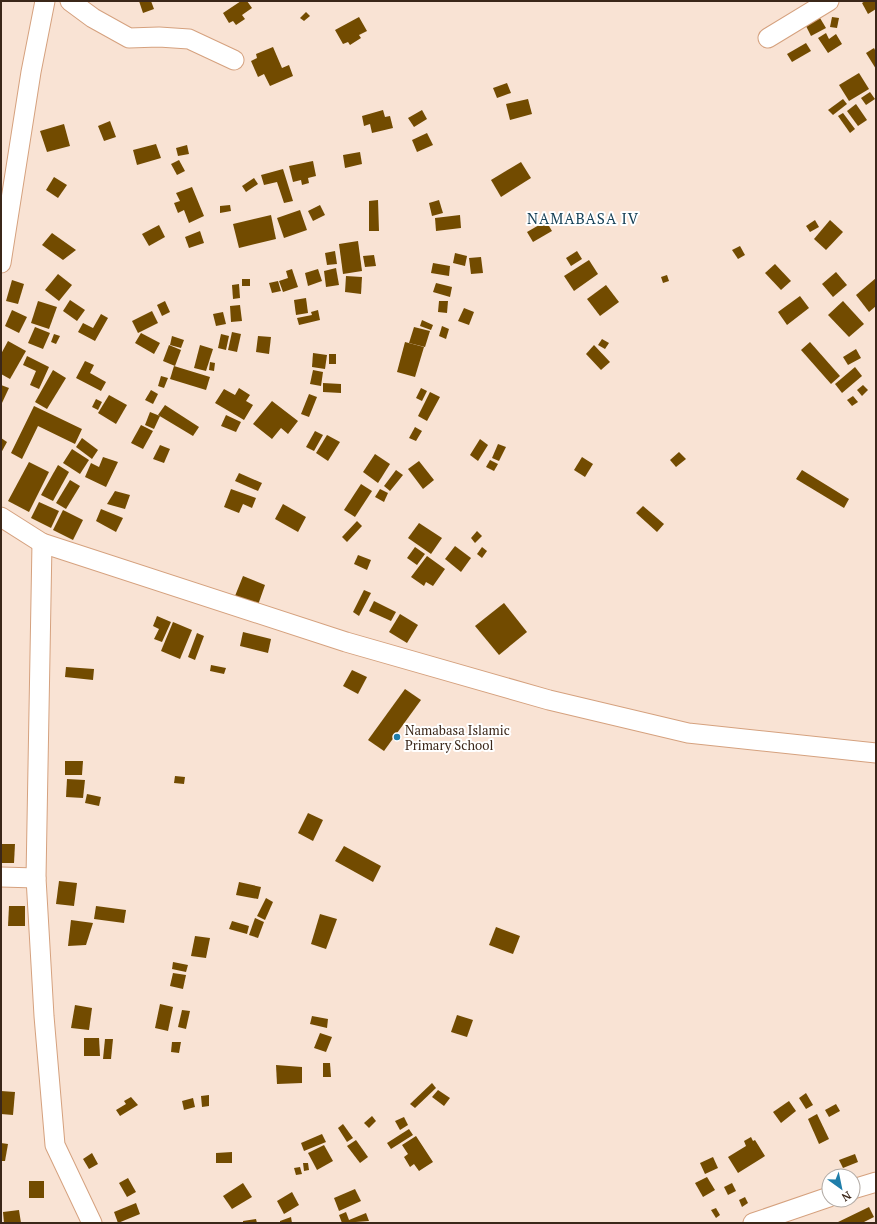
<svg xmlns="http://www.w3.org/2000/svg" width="877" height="1224" font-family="'PT Serif',serif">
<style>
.building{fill:#724b00}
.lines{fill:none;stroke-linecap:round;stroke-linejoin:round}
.minor-casing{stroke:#d5a17e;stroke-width:21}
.minor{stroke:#fff;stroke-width:19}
.poi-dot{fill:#1f7eaa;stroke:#fff;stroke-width:1.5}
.labels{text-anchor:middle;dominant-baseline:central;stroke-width:4;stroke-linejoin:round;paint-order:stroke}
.poi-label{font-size:13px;fill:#3b2719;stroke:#fff;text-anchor:start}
.quarter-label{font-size:15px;letter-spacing:1px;fill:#154056;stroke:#fff}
</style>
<rect width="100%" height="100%" fill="#f9e3d4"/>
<g class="building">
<path d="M139,1H151L154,9L143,13Z"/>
<path d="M241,1H247L252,8L242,15L245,19L236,25L233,21L229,23L223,13Z"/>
<path d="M865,1H876V9L868,14L862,3Z"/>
<path d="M306,12L310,16L304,21L300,18Z"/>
<path d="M359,17L367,31L359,35L361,38L350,45L348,42L343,44L335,30Z"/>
<path d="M832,17L839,18L837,28L830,27Z"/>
<path d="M820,18L826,28L811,36L806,26Z"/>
<path d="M826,33L829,39L836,34L842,44L828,53L818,38Z"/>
<path d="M806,43L811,51L792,62L787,54Z"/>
<path d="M273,47L282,68L289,65L293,76L270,86L264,74L258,77L251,61L257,58L256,54Z"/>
<path d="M874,48L876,52V69L866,53Z"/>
<path d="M859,73L869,89L849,101L839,85Z"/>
<path d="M507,83L511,93L497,98L493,88Z"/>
<path d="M870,92L875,99L866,105L861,98Z"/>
<path d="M528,99L532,114L510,120L506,104Z"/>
<path d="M843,99L847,104L833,115L828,110Z"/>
<path d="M856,104L867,120L858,126L847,111Z"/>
<path d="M383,110L385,117L390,116L393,128L372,133L370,124L364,126L362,116Z"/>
<path d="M422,110L427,119L414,127L408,118Z"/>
<path d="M843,113L855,129L850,133L838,116Z"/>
<path d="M110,121L116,137L104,141L98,126Z"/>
<path d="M64,124L70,146L47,152L40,131Z"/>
<path d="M427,133L433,145L417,152L412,140Z"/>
<path d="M156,144L161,158L137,165L133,150Z"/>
<path d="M187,145L189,154L178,156L176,148Z"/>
<path d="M360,152L362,164L345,168L343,155Z"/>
<path d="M179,160L185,171L177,175L171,164Z"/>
<path d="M313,161L316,176L308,178L309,183L302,185L301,180L293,182L289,166Z"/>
<path d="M521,162L531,178L501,197L491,180Z"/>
<path d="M283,169L293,201L284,203L277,182L264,185L261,175Z"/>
<path d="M54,177L67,185L58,198L46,190Z"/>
<path d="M254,178L258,184L246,192L242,186Z"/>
<path d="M192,187L204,216L189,223L184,210L178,213L174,203L180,201L176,193Z"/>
<path d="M378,200L379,231H369V201Z"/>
<path d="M439,200L443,213L432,216L429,203Z"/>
<path d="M230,205L231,211L220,213V206Z"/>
<path d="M320,205L325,215L313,221L308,211Z"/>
<path d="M300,210L307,230L284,238L277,218Z"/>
<path d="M271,215L276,239L239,248L233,224Z"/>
<path d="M460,215L461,228L436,231L435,218Z"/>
<path d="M815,220L819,227L810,232L806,226Z"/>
<path d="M830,220L843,232L826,250L814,239Z"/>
<path d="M546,221L552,231L533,242L527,232Z"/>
<path d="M159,225L165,237L149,246L142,234Z"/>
<path d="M200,231L204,243L189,248L185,237Z"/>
<path d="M52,233L76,250L63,260L42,245Z"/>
<path d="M358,241L362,271L343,274L339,244Z"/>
<path d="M740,246L745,255L738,259L732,250Z"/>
<path d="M335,251L337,264L327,265L325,253Z"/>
<path d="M577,251L582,259L571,266L566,258Z"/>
<path d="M455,253L467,256L465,266L453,263Z"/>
<path d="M374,255L376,266L365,267L363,256Z"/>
<path d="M481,257L483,273L471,274L469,258Z"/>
<path d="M589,260L598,274L574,291L564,276Z"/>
<path d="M433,263L450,266L449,276L431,273Z"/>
<path d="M775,264L791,281L781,290L765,273Z"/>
<path d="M336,268L339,285L326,287L324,271Z"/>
<path d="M292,269L298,287L283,292L279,281L288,278L286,271Z"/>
<path d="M318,269L322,281L308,286L305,273Z"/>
<path d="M836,272L847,285L833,297L822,284Z"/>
<path d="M58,274L72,285L59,301L45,290Z"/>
<path d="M667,275L669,281L663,283L661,277Z"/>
<path d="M346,276L362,277L361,294L345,292Z"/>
<path d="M876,278V306L869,312L856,295Z"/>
<rect x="242" y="279" width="8" height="7"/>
<path d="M12,280L24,284L18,304L6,301Z"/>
<path d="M278,281L281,291L272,293L269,283Z"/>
<path d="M436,283L452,287L450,297L433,292Z"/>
<path d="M239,284L240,298L233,299L232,285Z"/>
<path d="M606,285L619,302L600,316L587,299Z"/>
<path d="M800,296L809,308L787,325L778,312Z"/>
<path d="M306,298L308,313L296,315L294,300Z"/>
<path d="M70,300L85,310L77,321L63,311Z"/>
<path d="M38,301L57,307L49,329L31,323Z"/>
<path d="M165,301L170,312L162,316L157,305Z"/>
<path d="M439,301H448L447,313L438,312Z"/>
<path d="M843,301L864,324L849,337L828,315Z"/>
<path d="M240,305L242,321L231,322L230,306Z"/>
<path d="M464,308L474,312L469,325L458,321Z"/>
<path d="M12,310L27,317L19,333L5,326Z"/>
<path d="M318,310L320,320L299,325L297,318L312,315L311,312Z"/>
<path d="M152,311L158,323L138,333L132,321Z"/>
<path d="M223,312L226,324L216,326L213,314Z"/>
<path d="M101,314L108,318L95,341L78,332L83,323L93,328Z"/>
<path d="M422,320L433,325L431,330L420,326Z"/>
<path d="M442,326L449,329L446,339L439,336Z"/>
<path d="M35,327L50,333L43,349L28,343Z"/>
<path d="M414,327L430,331L425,347L409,343Z"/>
<path d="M232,332L241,334L237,352L228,350Z"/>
<path d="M141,333L160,343L154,354L135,343Z"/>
<path d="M54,334L60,336L56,344L51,342Z"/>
<path d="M221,334L229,336L226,350L218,348Z"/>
<path d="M172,336L184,340L181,348L170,345Z"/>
<path d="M258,336L271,337L269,354L256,352Z"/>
<path d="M602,339L609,343L605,349L598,345Z"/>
<path d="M8,341L26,351L10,379L1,374V354Z"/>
<path d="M405,342L424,347L415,377L397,372Z"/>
<path d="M810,342L840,376L831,384L801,350Z"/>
<path d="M169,345L181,350L175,366L163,361Z"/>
<path d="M200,345L213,349L206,371L194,368Z"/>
<path d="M594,345L610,362L601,370L586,354Z"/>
<path d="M856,349L861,358L848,365L843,357Z"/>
<path d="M313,353L327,355L325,369L312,367Z"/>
<rect x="329" y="354" width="7" height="10"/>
<path d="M27,356L49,367L39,389L30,385L36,371L23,365Z"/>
<path d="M85,361L94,365L90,373L106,382L101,391L76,378Z"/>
<path d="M210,362L215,363L214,371L209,370Z"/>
<path d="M174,366L210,377L206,390L170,379Z"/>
<path d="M855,367L862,376L842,393L835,384Z"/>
<path d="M53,370L66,378L47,409L35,402Z"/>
<path d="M313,370L323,372L321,386L310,384Z"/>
<path d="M161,376L168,378L164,388L158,386Z"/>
<path d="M323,383L341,384V393L323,392Z"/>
<path d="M1,385L9,388L1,405Z"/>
<path d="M863,385L868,390L862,396L857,390Z"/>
<path d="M239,388L250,395L246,401L253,405L244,420L215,403L224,389L235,395Z"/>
<path d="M421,388L427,391L422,401L416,398Z"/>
<path d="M151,390L158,394L153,404L145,400Z"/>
<path d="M430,392L440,397L427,421L418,416Z"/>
<path d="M309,394L317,397L309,417L301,414Z"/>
<path d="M109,395L127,405L116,424L98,413Z"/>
<path d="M853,396L858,402L852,406L847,400Z"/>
<path d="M96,399L102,402L98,410L92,407Z"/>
<path d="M272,401L298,421L288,434L281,428L272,439L253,424Z"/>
<path d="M165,405L199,427L193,436L158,415Z"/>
<path d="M34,406L82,429L75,444L38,426L22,459L11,453Z"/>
<path d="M150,412L160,416L154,429L145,425Z"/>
<path d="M226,415L241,422L236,432L221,426Z"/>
<path d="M141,425L153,431L143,449L131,443Z"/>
<path d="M415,427L422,431L416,441L409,438Z"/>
<path d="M315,431L323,435L314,451L306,447Z"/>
<path d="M327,435L340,442L328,461L316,453Z"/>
<path d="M1,438L7,442L1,453Z"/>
<path d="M82,438L98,450L92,459L76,447Z"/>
<path d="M480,439L488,445L478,461L470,455Z"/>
<path d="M498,444L506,447L499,461L492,458Z"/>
<path d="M160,445L170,449L164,463L153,459Z"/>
<path d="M72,449L89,460L80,474L63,463Z"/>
<path d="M679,452L686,459L676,467L670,460Z"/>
<path d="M375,454L390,464L378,483L363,472Z"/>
<path d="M103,457L118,462L106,487L85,477L91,463L99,467Z"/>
<path d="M582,457L593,464L585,477L574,470Z"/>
<path d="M490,460L498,464L494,471L486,467Z"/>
<path d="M419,461L434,480L423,489L408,469Z"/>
<path d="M29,462L49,472L29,512L8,501Z"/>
<path d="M58,465L69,472L53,501L41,495Z"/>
<path d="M396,470L403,475L390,491L384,486Z"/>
<path d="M802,470L849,499L844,508L796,479Z"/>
<path d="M239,473L262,483L258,491L235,481Z"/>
<path d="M70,480L80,486L66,509L56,503Z"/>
<path d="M361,484L372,491L355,517L344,510Z"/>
<path d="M231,489L256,498L252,508L243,504L239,513L224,507Z"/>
<path d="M380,489L388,493L384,502L375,497Z"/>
<path d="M115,491L130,495L125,509L107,504Z"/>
<path d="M39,502L59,511L51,528L31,518Z"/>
<path d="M283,504L306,517L298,532L275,519Z"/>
<path d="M643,506L664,524L657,532L636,513Z"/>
<path d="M101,509L123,518L116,532L96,521Z"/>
<path d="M63,510L83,520L73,540L53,530Z"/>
<path d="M357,521L362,526L347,542L342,537Z"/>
<path d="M419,523L442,538L431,554L408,538Z"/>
<path d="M477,531L482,536L475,543L471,538Z"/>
<path d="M455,546L471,558L461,572L445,559Z"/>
<path d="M415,547L425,554L417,565L407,558Z"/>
<path d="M482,547L487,551L482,558L477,554Z"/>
<path d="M358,555L371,560L367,570L354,564Z"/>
<path d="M427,556L445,569L433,586L426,582L424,586L411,577Z"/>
<path d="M243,576L265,585L258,605L235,596Z"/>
<path d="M364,590L371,593L359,616L353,612Z"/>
<path d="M374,601L396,612L391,621L369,611Z"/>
<path d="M504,603L527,632L499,655L475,626Z"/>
<path d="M400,614L418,625L407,643L389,632Z"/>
<path d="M157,616L171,622L162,642L154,639L159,629L153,626Z"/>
<path d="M173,622L192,630L180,659L161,651Z"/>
<path d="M243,632L271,639L268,653L240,646Z"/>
<path d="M197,633L204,636L195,660L188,657Z"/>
<path d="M211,665L226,668L224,674L210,671Z"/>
<path d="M66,667L94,669L93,680L65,677Z"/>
<path d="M352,670L367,677L358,694L343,686Z"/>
<path d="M405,689L421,700L384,751L368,740Z"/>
<path d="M65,761H83L82,775H65Z"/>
<path d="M175,776L185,777L184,784L174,783Z"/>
<path d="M67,779L85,780L83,798L66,797Z"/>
<path d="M87,794L101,797L99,806L85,803Z"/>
<path d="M308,813L323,820L313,841L298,833Z"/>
<path d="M1,844H15L14,863H1Z"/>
<path d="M344,846L381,866L373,882L335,861Z"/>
<path d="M59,881L77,883L74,906L56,904Z"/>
<path d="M239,882L261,887L258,899L236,895Z"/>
<path d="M266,898L273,902L265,920L257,916Z"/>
<path d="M9,906H25V926H8Z"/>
<path d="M96,906L126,910L124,923L94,919Z"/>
<path d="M320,914L337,919L326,949L311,944Z"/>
<path d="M255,918L264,922L258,938L249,935Z"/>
<path d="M71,920L93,923L86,945L68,946Z"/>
<path d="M232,921L249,926L247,934L229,929Z"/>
<path d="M496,927L520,936L513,954L489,945Z"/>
<path d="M195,936L210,938L206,958L191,956Z"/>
<path d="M173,962L188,965L186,972L172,969Z"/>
<path d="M173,973L186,975L183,989L170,986Z"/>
<path d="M160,1004L173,1007L168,1031L155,1028Z"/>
<path d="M75,1005L92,1008L89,1030L71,1028Z"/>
<path d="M182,1010L190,1011L186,1029L178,1027Z"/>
<path d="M457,1015L473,1020L467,1037L451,1032Z"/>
<path d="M312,1016L328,1019L327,1028L310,1024Z"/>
<path d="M320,1033L332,1037L326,1052L314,1048Z"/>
<path d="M84,1038H99L100,1056H84Z"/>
<path d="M105,1039H113L111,1059H103Z"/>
<path d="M172,1042H181L179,1053L171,1052Z"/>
<path d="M323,1063H330L331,1077H323Z"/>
<path d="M276,1065L302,1067V1083L277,1084Z"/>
<path d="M432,1083L436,1088L415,1108L410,1104Z"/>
<path d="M438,1090L450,1098L444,1106L432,1097Z"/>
<path d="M1,1091L15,1092L13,1115L1,1114Z"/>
<path d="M806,1093L813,1105L806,1109L799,1098Z"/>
<path d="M209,1095V1106L202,1107L201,1096Z"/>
<path d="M131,1097L138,1105L120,1116L116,1110L126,1104L124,1101Z"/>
<path d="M193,1098L195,1107L184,1110L182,1101Z"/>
<path d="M789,1101L796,1111L781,1123L773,1112Z"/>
<path d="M836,1104L840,1111L829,1117L825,1110Z"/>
<path d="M817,1114L829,1139L819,1144L808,1119Z"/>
<path d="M372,1116L376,1121L369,1128L364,1123Z"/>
<path d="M404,1117L408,1125L400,1130L395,1121Z"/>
<path d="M343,1124L353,1138L347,1142L338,1128Z"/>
<path d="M409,1129L413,1135L391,1149L387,1143Z"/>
<path d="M322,1134L326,1142L304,1151L301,1143Z"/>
<path d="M416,1136L433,1162L419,1171L414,1164L410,1167L404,1157L408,1154L402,1145Z"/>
<path d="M751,1137L753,1141L755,1140L765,1156L738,1173L728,1157L746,1146L744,1141Z"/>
<path d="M356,1140L368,1157L360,1163L347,1146Z"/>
<path d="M1,1143L8,1144L5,1161H1Z"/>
<path d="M324,1145L333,1161L317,1170L308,1153Z"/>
<path d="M232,1152V1163H216V1153Z"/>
<path d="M92,1153L98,1164L89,1169L83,1159Z"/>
<path d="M855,1154L858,1162L843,1168L839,1160Z"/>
<path d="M713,1157L718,1168L705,1174L700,1163Z"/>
<path d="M303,1163H308L309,1170L304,1171Z"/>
<path d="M300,1167L302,1174L296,1175L294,1168Z"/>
<path d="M707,1177L715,1190L703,1197L695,1183Z"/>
<path d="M128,1178L136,1192L127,1197L119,1183Z"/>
<rect x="29" y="1181" width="15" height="17"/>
<path d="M243,1183L252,1197L232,1209L223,1196Z"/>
<path d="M732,1183L736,1191L728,1195L724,1187Z"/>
<path d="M355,1189L361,1201L339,1211L334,1198Z"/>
<path d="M292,1192L299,1205L284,1214L277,1201Z"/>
<path d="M745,1197L748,1203L742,1207L739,1200Z"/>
<path d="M136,1203L140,1214L118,1223L114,1212Z"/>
<path d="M869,1207L874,1217L862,1223H836Z"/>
<path d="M716,1208L720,1215L716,1218L711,1210Z"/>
<path d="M19,1210L21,1223H4L3,1212Z"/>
<path d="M346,1212L349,1220L366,1213L369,1221L342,1223L339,1215Z"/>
<path d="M291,1217L292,1223H280V1221Z"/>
<path d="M256,1219L257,1223H243V1221Z"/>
</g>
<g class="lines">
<defs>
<g id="minor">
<path d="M70,1L93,18L129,38L159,37L189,39L234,60"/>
<path d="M768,38L829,1"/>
<path d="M1,263L31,72L45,1"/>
<path d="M1,517L42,543L346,642L549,700L688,733L876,753"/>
<path d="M42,543L36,878L44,1016L55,1145L92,1223"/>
<path d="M1,877L36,878"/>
<path d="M853,1189L876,1182"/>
<path d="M753,1223L829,1197"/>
</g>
</defs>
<use href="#minor" class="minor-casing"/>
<use href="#minor" class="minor"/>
</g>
<circle class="poi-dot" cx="397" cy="737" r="4"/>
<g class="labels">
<g class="poi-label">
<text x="405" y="730">Namabasa Islamic<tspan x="405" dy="15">Primary School</tspan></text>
</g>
<g class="quarter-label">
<text x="583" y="218">NAMABASA IV</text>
</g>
</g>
<rect width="877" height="1224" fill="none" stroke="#3b2719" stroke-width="4"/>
<g transform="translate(841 1188) rotate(147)"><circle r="19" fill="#ffffff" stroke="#b1a9a3"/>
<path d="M0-3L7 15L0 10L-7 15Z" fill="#1f7eaa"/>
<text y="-6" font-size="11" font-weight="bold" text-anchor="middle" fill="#3b2719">N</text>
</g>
</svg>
